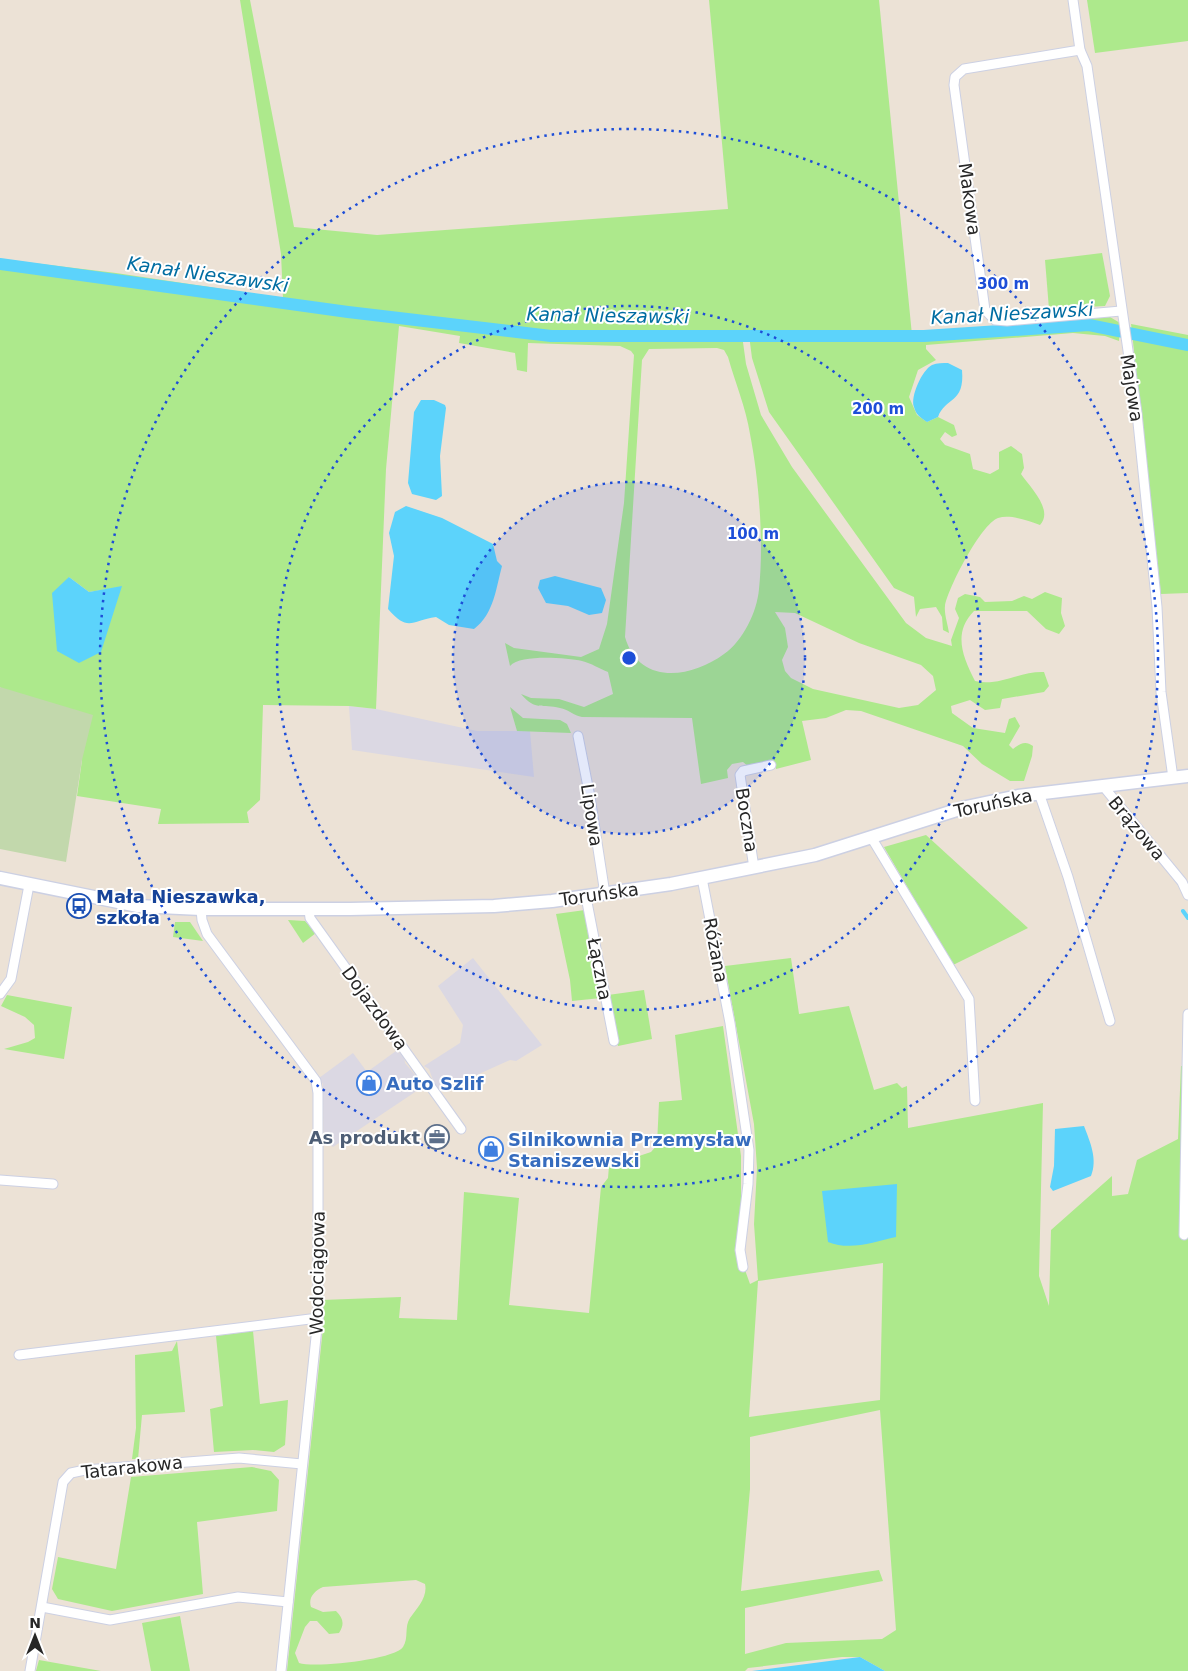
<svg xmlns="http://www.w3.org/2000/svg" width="1188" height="1671" font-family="'DejaVu Sans',sans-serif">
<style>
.industrial{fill:#dbd8e3}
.green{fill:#ade98c;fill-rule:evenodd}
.cemetery{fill:#c2d8ac}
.water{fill:#5cd3fb}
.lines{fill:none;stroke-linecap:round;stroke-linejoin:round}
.stream{stroke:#5cd3fb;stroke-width:4}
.canal{stroke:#5cd3fb;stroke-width:12}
.minor-casing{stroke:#ccd0e3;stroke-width:11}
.secondary-casing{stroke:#ccd0e3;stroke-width:15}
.minor{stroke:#fff;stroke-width:9}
.secondary{stroke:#fff;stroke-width:12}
.ring{fill:none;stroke:#1d4ed8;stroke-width:2.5;stroke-dasharray:2.5 5}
.labels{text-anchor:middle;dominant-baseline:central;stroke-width:4;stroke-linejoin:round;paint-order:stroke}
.street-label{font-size:18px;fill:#272727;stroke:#fff}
.transit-label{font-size:18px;font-weight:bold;fill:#164399;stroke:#fff;text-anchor:start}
.shop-label{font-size:18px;font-weight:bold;fill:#366cbe;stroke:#fff;text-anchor:start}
.service-label{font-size:18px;font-weight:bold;fill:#4e5e75;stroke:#fff;text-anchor:end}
.water-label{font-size:19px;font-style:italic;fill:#006da2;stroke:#fff}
.centre{fill:#1d4ed8;stroke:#fff;stroke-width:2.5}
.ring-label{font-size:15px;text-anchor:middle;font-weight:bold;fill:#1d4ed8;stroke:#fff;stroke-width:4;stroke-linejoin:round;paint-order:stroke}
</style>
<rect width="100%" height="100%" fill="#ece2d6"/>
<g class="industrial">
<path d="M349,706L376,709L477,731H530L534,777L352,750Z"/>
<path d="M473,958L542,1045L516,1061L510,1060L441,1091L434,1083L429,1069L424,1066L460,1043L463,1025L438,986Z"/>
<path d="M396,1051L404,1056L405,1063L424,1086L333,1147L324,1140L323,1084L319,1078L353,1053L367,1072Z"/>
</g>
<g class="green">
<path d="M240,0H250L294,227L377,235L728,209L709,0H879L912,335L1110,317L1120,323L1119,341L1105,336L1073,333L926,345V349L936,360L918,370L909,397L917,415L927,422L938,417L954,425L957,435L952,437L945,432L940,439L945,445L970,454L973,469L990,474L999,469V452L1011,446L1022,454L1024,468L1021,474C1030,487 1054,510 1040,525C1028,521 1011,514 998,518C981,524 948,588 945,606C944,614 948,625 949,633L943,630L942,617L936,607L920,609L916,617L914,597L894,588L769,412L752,358L749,335H742L746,364L761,415L792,467L906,623L926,638L952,646L951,640L959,618L955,609L958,598L965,594L980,597L985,602L1012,601L1024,596L1032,599L1045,592L1062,598L1061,613L1065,626L1059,634L1046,629L1027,611H974C953,632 962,656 975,681C998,687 1020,671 1044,672L1049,686L1044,692L1002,699L1000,708L985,710L970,700L951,706L952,713L973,728L1005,733L1009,719L1015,717L1020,726L1009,745L1013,749C1020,744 1025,740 1033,746L1032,756L1024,781H1010L982,764L963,746L861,711L846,710L826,718L802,721L811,760L776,769L775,762L749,767L743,762L732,764L727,770L728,778L701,784L692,718L582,717C574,716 568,709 560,708C542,703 536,712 521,694L531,698L559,699L584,707L613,694L608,672C600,669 591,663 582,661C566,658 521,654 510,666L505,643L514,648L581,657L599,649L607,624L624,503L634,355L631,351L620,346L528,343L527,372L517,370L515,353L459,343L460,336L399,326L386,469L376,709L349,706L263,705L260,800L247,812L249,823L158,824L161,809L77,796L82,760L0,687V259L116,273L283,298L281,254ZM717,348L724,350L728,357C735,382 746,408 750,434C759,480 764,542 759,589C757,612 743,641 724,654C690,679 639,685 625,637L642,360L649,349ZM69,577L89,592L121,587L57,651ZM775,612L795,613L859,643L921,665L933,676L936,690L918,705L899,708L813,689L791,678L785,671L782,660L788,647L785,628Z"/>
<path d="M1087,0H1188V41L1095,53Z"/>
<path d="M1102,253L1110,296L1105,306L1049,309L1045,260Z"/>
<path d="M1131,324L1188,335V593L1161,594Z"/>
<path d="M510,707L523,718L560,720L567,724L571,733L517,731Z"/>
<path d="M926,835L1028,928L953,965L884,847Z"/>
<path d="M585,910L601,998L572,1001L570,980L556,914Z"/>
<path d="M288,920L305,921L316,933L303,943Z"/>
<path d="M175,922H190L203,941L173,937Z"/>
<path d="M791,958L799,1014L849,1006L874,1090L897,1083L902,1088L907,1086L908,1128L1043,1103L1039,1276L1049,1306L1051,1230L1112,1176V1196L1128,1194L1137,1160L1178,1139L1181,1066H1188V1671H885L860,1657H842L748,1668L745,1671H287L321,1347L324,1318L322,1300L401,1297L399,1318L457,1320L464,1192L519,1198L509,1305L589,1313L601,1187L608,1178L609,1166L651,1152L657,1145L659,1102L682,1100L675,1035L723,1026L741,1156V1270H745L750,1284L758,1280L754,1224L757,1168L754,1124L725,966ZM883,1263L880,1400L749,1417L758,1281ZM880,1410L896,1630L882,1639L786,1643L745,1654V1608L883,1581L879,1570L741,1591L750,1489V1437ZM416,1580L425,1584C428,1597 417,1608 410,1618C404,1627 409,1638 403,1647C394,1660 315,1668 299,1663L295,1653L305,1627L310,1621H317L329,1634L339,1633C345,1624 343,1618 336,1611L323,1612L311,1607C308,1598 314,1591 323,1587Z"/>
<path d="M644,990L652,1039L618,1046L608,995Z"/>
<path d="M7,995L72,1007L64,1059L4,1049L28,1042L35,1038L34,1025L25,1017L1,1006Z"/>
<path d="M253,1331L260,1404L288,1400L285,1445L274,1452L253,1450L214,1452L210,1409L223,1406L216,1336Z"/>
<path d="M177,1341L185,1412L142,1415L138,1459H132L136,1428L135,1355L172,1351Z"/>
<path d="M252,1467L271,1471L279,1480L277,1511L197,1522L203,1594L112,1611L58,1599L52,1589L58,1557L116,1569L131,1477Z"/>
<path d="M180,1616L190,1671H151L142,1623Z"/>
<path d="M39,1660L101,1671H36Z"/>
</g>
<path class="cemetery" d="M0,687L93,715L82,760L66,862L0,849Z"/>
<g class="water">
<path d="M948,363L962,370C965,404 945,397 938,417L927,422C921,418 916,415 914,407C910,397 922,370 932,365C937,363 943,363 948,363Z"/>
<path d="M421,400H434L445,405L446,408L440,456L442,496L436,500L412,494L408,483L414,412Z"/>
<path d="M406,506L442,518L493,544L497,561L502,566C496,588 494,614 474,629L449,625L436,617C411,621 408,632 388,609L394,556L389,533L395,512Z"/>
<path d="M555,576L601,588L606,600L602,613L589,615L568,606L546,603L538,588L540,580Z"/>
<path d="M69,577L89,592L122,586L101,652L79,663L57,651L52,593Z"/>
<path d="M1084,1126C1090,1142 1098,1159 1091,1176L1053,1191L1050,1187L1054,1166L1055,1129Z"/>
<path d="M897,1184L896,1237C874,1242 850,1251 828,1242L822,1191Z"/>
<path d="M860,1657L885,1671H752Z"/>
</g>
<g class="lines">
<path class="stream" d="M1183,911L1188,918"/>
<path class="canal" d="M0,264L348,312L551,336H924L1089,325L1188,345"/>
<defs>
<g id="minor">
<path d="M1073,0L1080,50L1087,66L1137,413L1157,607L1161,692L1173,778"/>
<path d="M1080,50L964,69L955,77L954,85L985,310L995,320L1007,321L1121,311"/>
<path d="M578,736L590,797L605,894"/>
<path d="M1103,786L1182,882L1188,895"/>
<path d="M1039,793L1068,877L1110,1021"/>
<path d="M871,837L969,999L975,1101"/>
<path d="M754,868L740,775L743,771L771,765"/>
<path d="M702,878L730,1023L749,1150L748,1184L740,1250L743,1267"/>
<path d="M586,897L614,1041"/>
<path d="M201,909L202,920L207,934L316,1081L318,1093V1318L281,1671"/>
<path d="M309,910L310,918L461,1129"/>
<path d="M0,994L11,979L29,885"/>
<path d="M0,1180L53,1184"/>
<path d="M1184,1235L1188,1014"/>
<path d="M19,1355L318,1318"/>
<path d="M42,1607L110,1620L238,1597L288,1602"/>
<path d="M30,1671L63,1482L71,1473L85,1470L239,1458L302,1464"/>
</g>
<path id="secondary" d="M0,878L138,906L201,909H350L494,906L552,901L671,884L815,855L966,807L1018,796L1188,776"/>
</defs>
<use href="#minor" class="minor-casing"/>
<use href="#secondary" class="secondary-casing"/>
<use href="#minor" class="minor"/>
<use href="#secondary" class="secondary"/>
</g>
<circle cx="629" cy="658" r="176" fill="#1d4ed8" fill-opacity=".12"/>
<g class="ring">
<circle cx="629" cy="658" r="176"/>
<circle cx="629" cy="658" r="352"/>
<circle cx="629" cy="658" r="529"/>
</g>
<defs>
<symbol id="bus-ring" viewBox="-11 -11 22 22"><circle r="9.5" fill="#fff" stroke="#1a4fb4" stroke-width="1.5"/><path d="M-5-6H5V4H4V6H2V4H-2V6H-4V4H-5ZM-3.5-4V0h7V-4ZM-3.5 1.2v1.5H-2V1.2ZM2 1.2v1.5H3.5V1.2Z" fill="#1a4fb4"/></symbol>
<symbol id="shop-ring" viewBox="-11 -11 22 22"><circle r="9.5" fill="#fff" stroke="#3f7fe0" stroke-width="1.5"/><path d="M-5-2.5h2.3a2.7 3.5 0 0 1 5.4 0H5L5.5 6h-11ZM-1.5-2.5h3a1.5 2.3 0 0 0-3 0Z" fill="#3f7fe0"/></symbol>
<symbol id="office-ring" viewBox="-11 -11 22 22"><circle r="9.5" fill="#fff" stroke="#5c6f8a" stroke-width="1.5"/><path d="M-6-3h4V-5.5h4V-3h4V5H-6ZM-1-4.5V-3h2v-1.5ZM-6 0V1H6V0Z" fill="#5c6f8a"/></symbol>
</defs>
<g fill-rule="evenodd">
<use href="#bus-ring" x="65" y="892" width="28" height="28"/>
<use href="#shop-ring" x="355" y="1069" width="28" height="28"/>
<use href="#office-ring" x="423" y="1123" width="28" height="28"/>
<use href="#shop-ring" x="477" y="1135" width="28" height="28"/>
</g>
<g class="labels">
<g class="street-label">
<text transform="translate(970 199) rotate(82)">Makowa</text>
<text transform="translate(1132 388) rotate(81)">Majowa</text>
<text transform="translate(993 803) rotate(-12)">Toruńska</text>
<text transform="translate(592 815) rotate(81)">Lipowa</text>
<text transform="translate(747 820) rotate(81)">Boczna</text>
<text transform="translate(1137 828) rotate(50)">Brązowa</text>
<text transform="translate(599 894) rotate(-8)">Toruńska</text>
<text transform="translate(716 950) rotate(79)">Różana</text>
<text transform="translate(600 969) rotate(79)">Łączna</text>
<text transform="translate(375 1008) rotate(54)">Dojazdowa</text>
<text transform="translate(317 1273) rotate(-89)">Wodociągowa</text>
<text transform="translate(132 1467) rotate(-6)">Tatarakowa</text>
</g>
<g class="transit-label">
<text x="96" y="896">Mała Nieszawka,<tspan x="96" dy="21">szkoła</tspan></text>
</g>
<g class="shop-label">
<text x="386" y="1083">Auto Szlif</text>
<text x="508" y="1139">Silnikownia Przemysław<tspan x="508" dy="21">Staniszewski</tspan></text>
</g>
<g class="service-label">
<text x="420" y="1137">As produkt</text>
</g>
<g class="water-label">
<text transform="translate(208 274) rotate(8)">Kanał Nieszawski</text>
<text transform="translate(1012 313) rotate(-3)">Kanał Nieszawski</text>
<text transform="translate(608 315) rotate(1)">Kanał Nieszawski</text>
</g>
</g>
<circle cx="629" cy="658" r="8" class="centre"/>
<g class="ring-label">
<text x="1003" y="289">300 m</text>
<text x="878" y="414">200 m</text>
<text x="753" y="539">100 m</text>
</g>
<g transform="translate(35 1636)" stroke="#ffffff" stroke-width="4" paint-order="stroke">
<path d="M0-4L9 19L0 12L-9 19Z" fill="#272727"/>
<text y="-8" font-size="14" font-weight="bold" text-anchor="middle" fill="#272727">N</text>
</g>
</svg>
